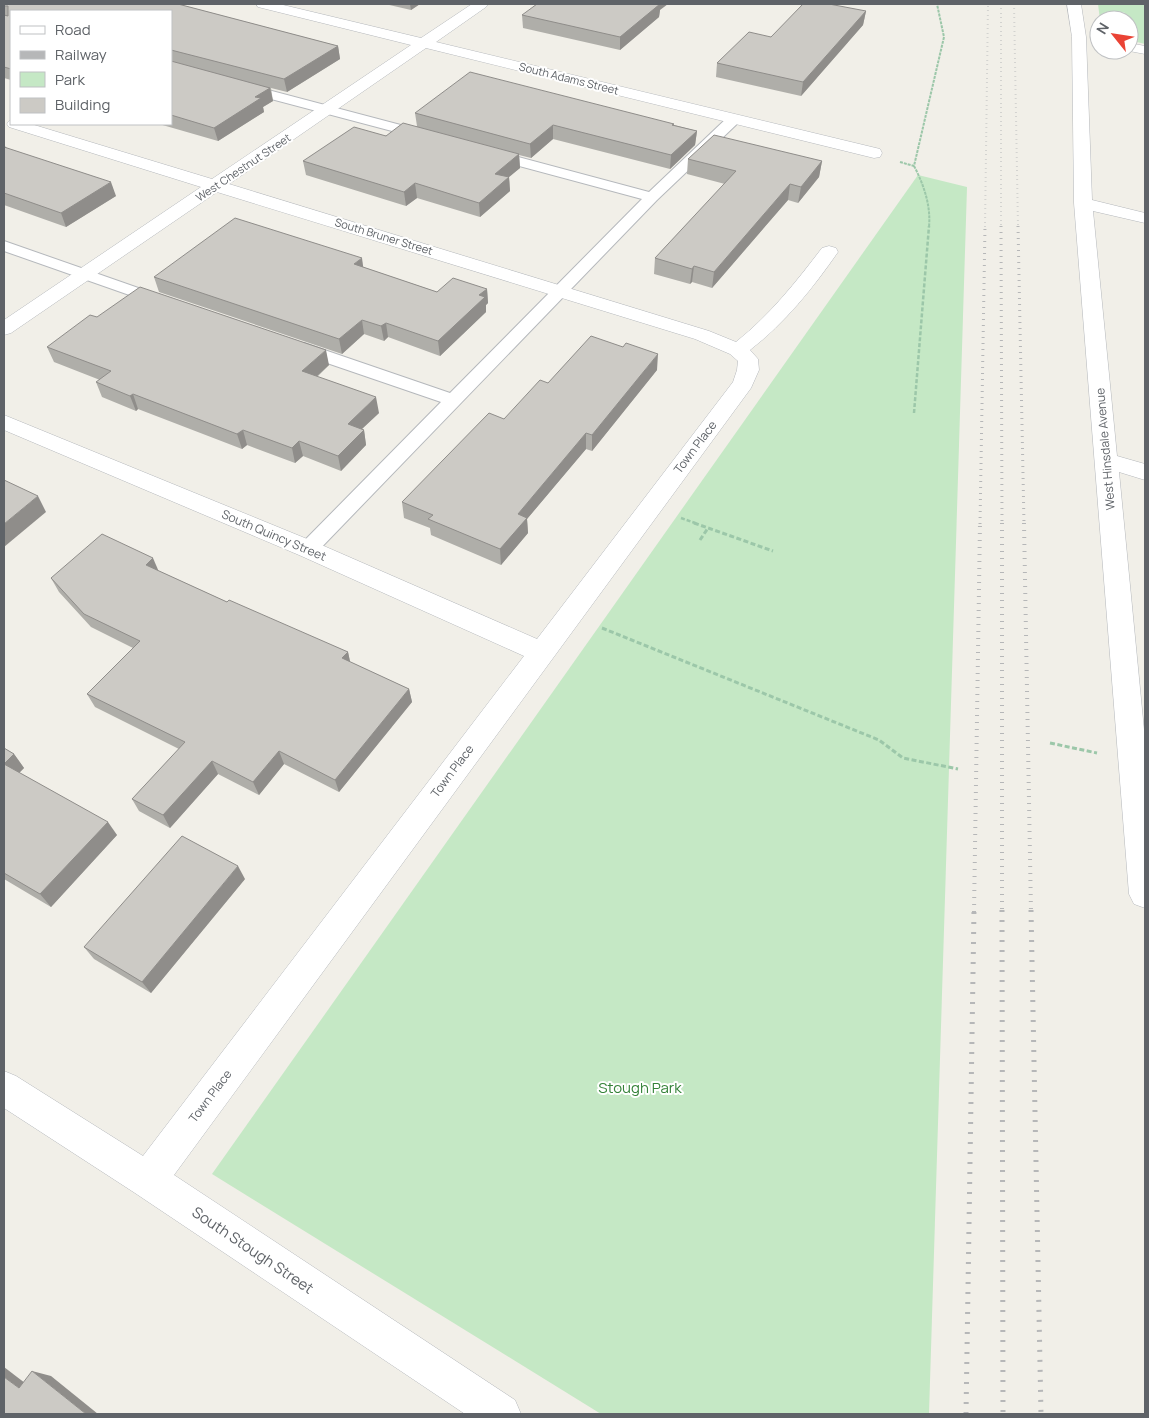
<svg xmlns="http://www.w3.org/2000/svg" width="1149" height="1418" font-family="Manrope,sans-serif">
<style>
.green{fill:#c5e8c5}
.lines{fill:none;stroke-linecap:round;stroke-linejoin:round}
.lane-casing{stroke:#b5b8bc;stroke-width:2}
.street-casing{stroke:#b5b8bc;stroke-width:1}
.path-far2{stroke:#9cc7a9;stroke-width:2;stroke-dasharray:3 1;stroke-linecap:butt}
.path-far1{stroke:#9cc7a9;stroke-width:2.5;stroke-dasharray:4 2;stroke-linecap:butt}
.path{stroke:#9cc7a9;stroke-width:3;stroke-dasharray:5 2.5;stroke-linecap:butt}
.lane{fill:#fff;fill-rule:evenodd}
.street{fill:#fff;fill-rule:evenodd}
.rail-far3{stroke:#b6b7b8;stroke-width:2;stroke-dasharray:0.5 4;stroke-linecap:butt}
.rail-far2{stroke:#b6b7b8;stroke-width:3;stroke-dasharray:1 5;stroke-linecap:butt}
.rail-far1{stroke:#b6b7b8;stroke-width:4;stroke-dasharray:1 6;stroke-linecap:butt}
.rail{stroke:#b6b7b8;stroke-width:5;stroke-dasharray:2 8;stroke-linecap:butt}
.wall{fill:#afaea9}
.shaded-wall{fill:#8f8d8a}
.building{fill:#cccac5;stroke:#8f8d8a}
.labels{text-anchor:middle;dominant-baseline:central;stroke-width:4;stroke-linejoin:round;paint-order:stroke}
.far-street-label{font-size:11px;fill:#5f6368;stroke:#fff}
.street-label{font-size:12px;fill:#5f6368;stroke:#fff}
.near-park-label{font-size:15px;fill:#348238;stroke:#fff}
.near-street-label{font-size:15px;fill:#5f6368;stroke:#fff}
</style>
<rect width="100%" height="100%" fill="#f1efe8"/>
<g class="green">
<path d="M1098,4H1145V44L1129,40V20H1100Z"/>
<path d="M918,175L967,187L929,1414H601L212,1174Z"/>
</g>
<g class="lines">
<defs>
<g id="lane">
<path d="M242,83L431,133L433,136L426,140L237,90L236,87Z"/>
<path d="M734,115L741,119L739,122L657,200L315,554L308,556L301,554L298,549L301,544L441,402L292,351L290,347L292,343H304L450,393L642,199L486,157L484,154L486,151H496L649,192L729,116Z"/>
<path d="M4,241L167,298L169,301L167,304H155L4,251Z"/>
</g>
<g id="street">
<path d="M256,4H279L421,38L472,4H488L486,7L436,42L880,149L882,153L880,157L874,158L426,48L229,184L709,331L736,342C770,315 796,282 822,248L829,246L836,248L838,252C813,288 785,323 750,350L758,359L759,370L751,388L174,1175L515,1400L521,1414H465L135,1193L4,1108V1071L16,1076L143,1156L524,656L299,555L4,430V415L317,543L537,639L733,382L737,370L738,361L730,354L695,339L217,192L11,333L4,335V320L201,187L9,127L7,124L9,121L11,120V124H31L212,179L411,45L258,7Z"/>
<path d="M1067,4H1081L1086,37L1092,200L1145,213V223L1093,211L1117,456L1145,464V480L1119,472L1145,740V908L1134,904L1129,894L1074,203L1072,37Z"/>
<path d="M1129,43L1145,46V54L1124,50H1129Z"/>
</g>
</defs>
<use href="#lane" class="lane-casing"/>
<use href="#street" class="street-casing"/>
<g class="path-far2">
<path d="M900,162L914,166L944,37L937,4"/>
<path d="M914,166C924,185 931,206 929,227"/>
</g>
<g class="path-far1">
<path d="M914,413L929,226"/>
<path d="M681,518L698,524"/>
</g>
<g class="path">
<path d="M694,523L773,551"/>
<path d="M700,540L708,528"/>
<path d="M602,628L879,740L903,758L958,769"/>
<path d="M1050,743L1097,753"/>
</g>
<use href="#lane" class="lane"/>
<use href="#street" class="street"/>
<g class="rail-far3">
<path d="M1001,4V227"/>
<path d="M1014,4L1018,227"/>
<path d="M985,227L988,4"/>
</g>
<g class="rail-far2">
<path d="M1001,226L1002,524"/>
<path d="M1018,226L1024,524"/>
<path d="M980,524L985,226"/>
</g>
<g class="rail-far1">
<path d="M1002,523V912"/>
<path d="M1024,523L1031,912"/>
<path d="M974,912L980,523"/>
</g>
<g class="rail">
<path d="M1002,910L1003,1414"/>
<path d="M1031,910L1041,1414"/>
<path d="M966,1414L974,910"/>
</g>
</g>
<g class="wall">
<path d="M4,4H178L338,46L340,59L287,92L271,88L273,101L263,107L264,112L218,141L159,124H171V11H11V80L4,78Z"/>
<path d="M385,4H420L411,10Z"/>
<path d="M660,10L659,17L620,50L523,28L522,15Z"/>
<path d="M866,11L863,25L801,96L716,77L717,63L771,37Z"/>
<path d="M415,113L674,124V125L697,131L695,145L670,169L553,139L531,158L519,155L520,168L508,177H509L510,191L480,217L417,198L406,206L306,175L303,161L417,126Z"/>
<path d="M4,145L7,148L116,196L66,227L4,205Z"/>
<path d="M688,159L822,161L819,177L798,203L788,200L712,288L692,282L690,284L654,274L655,258L725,184L687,174Z"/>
<path d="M363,267L437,292L487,289L488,303L486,305V312L440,356L388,337L384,341L364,334L342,354L159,292L154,277Z"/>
<path d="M97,317L329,365L317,377L379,413L362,429L364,430L366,445L341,471L303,456L295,463L247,445L242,449L138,409L136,411L102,397L96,382L100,380L54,362L47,347Z"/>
<path d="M657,370L592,451L586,449L527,519L528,533L501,565L431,535L430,528L404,518L402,502L548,383Z"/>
<path d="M159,571L227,602L348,652L350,662L409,689L412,702L339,792L284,764L259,795L218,774L170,828L139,811L132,799L179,749L95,707L87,694L133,648L91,627L59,592L51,578Z"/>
<path d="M4,748L14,754L24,768L19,773L117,835L51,907L4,879Z"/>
<path d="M245,879L151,993L94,959L84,947Z"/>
</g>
<g class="shaded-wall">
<path d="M410,4H420L411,10Z"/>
<path d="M653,4H668L660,10L659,17L620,50V37Z"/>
<path d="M866,11L863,25L801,96L803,82Z"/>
<path d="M338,46L340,59L287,92L284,79Z"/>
<path d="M270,88L273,101L263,107L264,112L218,141L214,128L255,97Z"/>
<path d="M553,125V139L531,158L530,144Z"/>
<path d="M697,131L695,145L670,169L671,155Z"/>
<path d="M519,154L520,168L496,188L495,174Z"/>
<path d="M822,161L819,177L798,203L801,187Z"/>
<path d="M509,177L510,191L480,217L479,203Z"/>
<path d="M111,182L116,196L66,227L61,213Z"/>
<path d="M415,183L417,198L406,206L404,192Z"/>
<path d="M790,184L788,200L712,288L714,272Z"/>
<path d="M362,258L364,273L354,264Z"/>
<path d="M694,266L692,282L690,284L692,269Z"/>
<path d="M487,289L488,303L486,305V312L440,356L438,341L479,295Z"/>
<path d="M362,320L364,334L342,354L339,339Z"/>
<path d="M386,323L388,337L384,341L381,326Z"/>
<path d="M326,350L329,365L306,386L302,371Z"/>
<path d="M658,354L657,370L592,451V435Z"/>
<path d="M133,394L138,409L136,411L130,396Z"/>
<path d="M376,397L379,413L351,439L348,424Z"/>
<path d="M243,430L247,445L242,449L237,434Z"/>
<path d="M364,430L366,445L341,471L338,456Z"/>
<path d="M586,433V449L527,519L528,533L501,565L500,549L518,514Z"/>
<path d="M299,441L303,456L295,463L292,448Z"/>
<path d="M38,496L46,512L4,547V524Z"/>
<path d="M153,558L159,572L146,565Z"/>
<path d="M348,652L351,666L342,658Z"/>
<path d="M409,689L412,702L339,792L335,780Z"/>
<path d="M279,751L284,764L259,795L253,782Z"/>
<path d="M14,754L24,768L14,778L4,764Z"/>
<path d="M212,761L218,774L170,828L163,815Z"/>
<path d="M108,822L117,835L51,907L40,894Z"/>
<path d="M238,866L245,879L151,993L142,982Z"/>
<path d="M4,1367L38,1393L19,1388L4,1377Z"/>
<path d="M32,1371L51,1376L98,1414H86Z"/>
</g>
<g class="building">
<path d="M4,4H178L338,46L284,79L171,50V11H11V69L4,67V15L8,16V6H4Z"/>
<path d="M537,4H660L620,37L522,15Z"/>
<path d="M803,4H829L866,11L803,82L717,63L749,32L771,37Z"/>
<path d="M171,61L270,88L255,97L261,98L214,128L171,115Z"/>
<path d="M470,72L674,124L672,125L697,131L671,155L553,125L530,144L415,113Z"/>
<path d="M403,123L519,154L495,174L509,177L479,203L415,183L404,192L303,161L354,127L386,136Z"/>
<path d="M714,135L822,161L801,187L790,184L714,272L694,266L692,269L655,258L736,171L688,159Z"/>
<path d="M4,147L111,182L61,213L4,193Z"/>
<path d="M235,218L362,258L354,264L437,292L453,278L487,289L479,295L485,297L438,341L386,323L381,326L362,320L339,339L154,277Z"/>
<path d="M140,287L326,350L302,371L376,397L348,424L364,430L338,456L299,441L292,448L243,430L237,434L133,394L130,396L96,382L111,371L47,347L90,315L97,317Z"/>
<path d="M591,336L623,347L626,343L658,354L592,435L586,433L518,514L527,518L500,549L428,519L433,515L402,502L489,413L504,419L540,380L548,383Z"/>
<path d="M4,480L38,496L4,524Z"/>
<path d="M102,534L153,558L146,565L227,602L229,600L348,652L342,658L409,689L335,780L279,751L253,782L212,761L163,815L132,799L185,742L87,694L140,641L84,614L51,578Z"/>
<path d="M4,748L14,754L4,764Z"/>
<path d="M4,764L108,822L40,894L4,873Z"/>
<path d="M182,836L238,866L142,982L84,947Z"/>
<path d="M32,1371L86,1414H4V1377L19,1388Z"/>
</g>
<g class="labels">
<g class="far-street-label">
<text transform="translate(569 78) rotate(14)">South Adams Street</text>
<text transform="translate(243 167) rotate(-34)">West Chestnut Street</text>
<text transform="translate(384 236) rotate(17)">South Bruner Street</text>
</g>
<g class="street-label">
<text transform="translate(695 447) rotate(-53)">Town Place</text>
<text transform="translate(1105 449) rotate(-95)">West Hinsdale Avenue</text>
<text transform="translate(274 535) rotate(23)">South Quincy Street</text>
<text transform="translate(452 771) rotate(-53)">Town Place</text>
<text transform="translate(210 1096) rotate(-53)">Town Place</text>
</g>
<g class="near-park-label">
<text x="640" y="1087">Stough Park</text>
</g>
<g class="near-street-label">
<text transform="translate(253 1250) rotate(34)">South Stough Street</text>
</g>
</g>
<rect width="1149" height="1418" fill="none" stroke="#5f6368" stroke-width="10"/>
<rect x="10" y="10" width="162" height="115" fill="#ffffff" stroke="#bfc1c3"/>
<rect x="20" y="26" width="25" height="8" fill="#ffffff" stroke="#bfc1c3"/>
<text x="55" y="35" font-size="15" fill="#5f6368">Road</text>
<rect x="20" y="51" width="25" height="8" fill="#b6b7b8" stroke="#bfc1c3"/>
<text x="55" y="60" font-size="15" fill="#5f6368">Railway</text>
<rect x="20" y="72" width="25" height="15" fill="#c5e8c5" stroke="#bfc1c3"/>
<text x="55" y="85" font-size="15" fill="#5f6368">Park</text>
<rect x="20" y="98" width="25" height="15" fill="#cccac5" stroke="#bfc1c3"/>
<text x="55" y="110" font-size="15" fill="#5f6368">Building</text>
<g transform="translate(1114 35) rotate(300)"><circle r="24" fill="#ffffff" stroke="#bfc1c3"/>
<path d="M0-4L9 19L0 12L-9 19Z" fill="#ea4335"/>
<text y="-8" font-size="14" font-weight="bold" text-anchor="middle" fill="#5f6368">N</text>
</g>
</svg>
